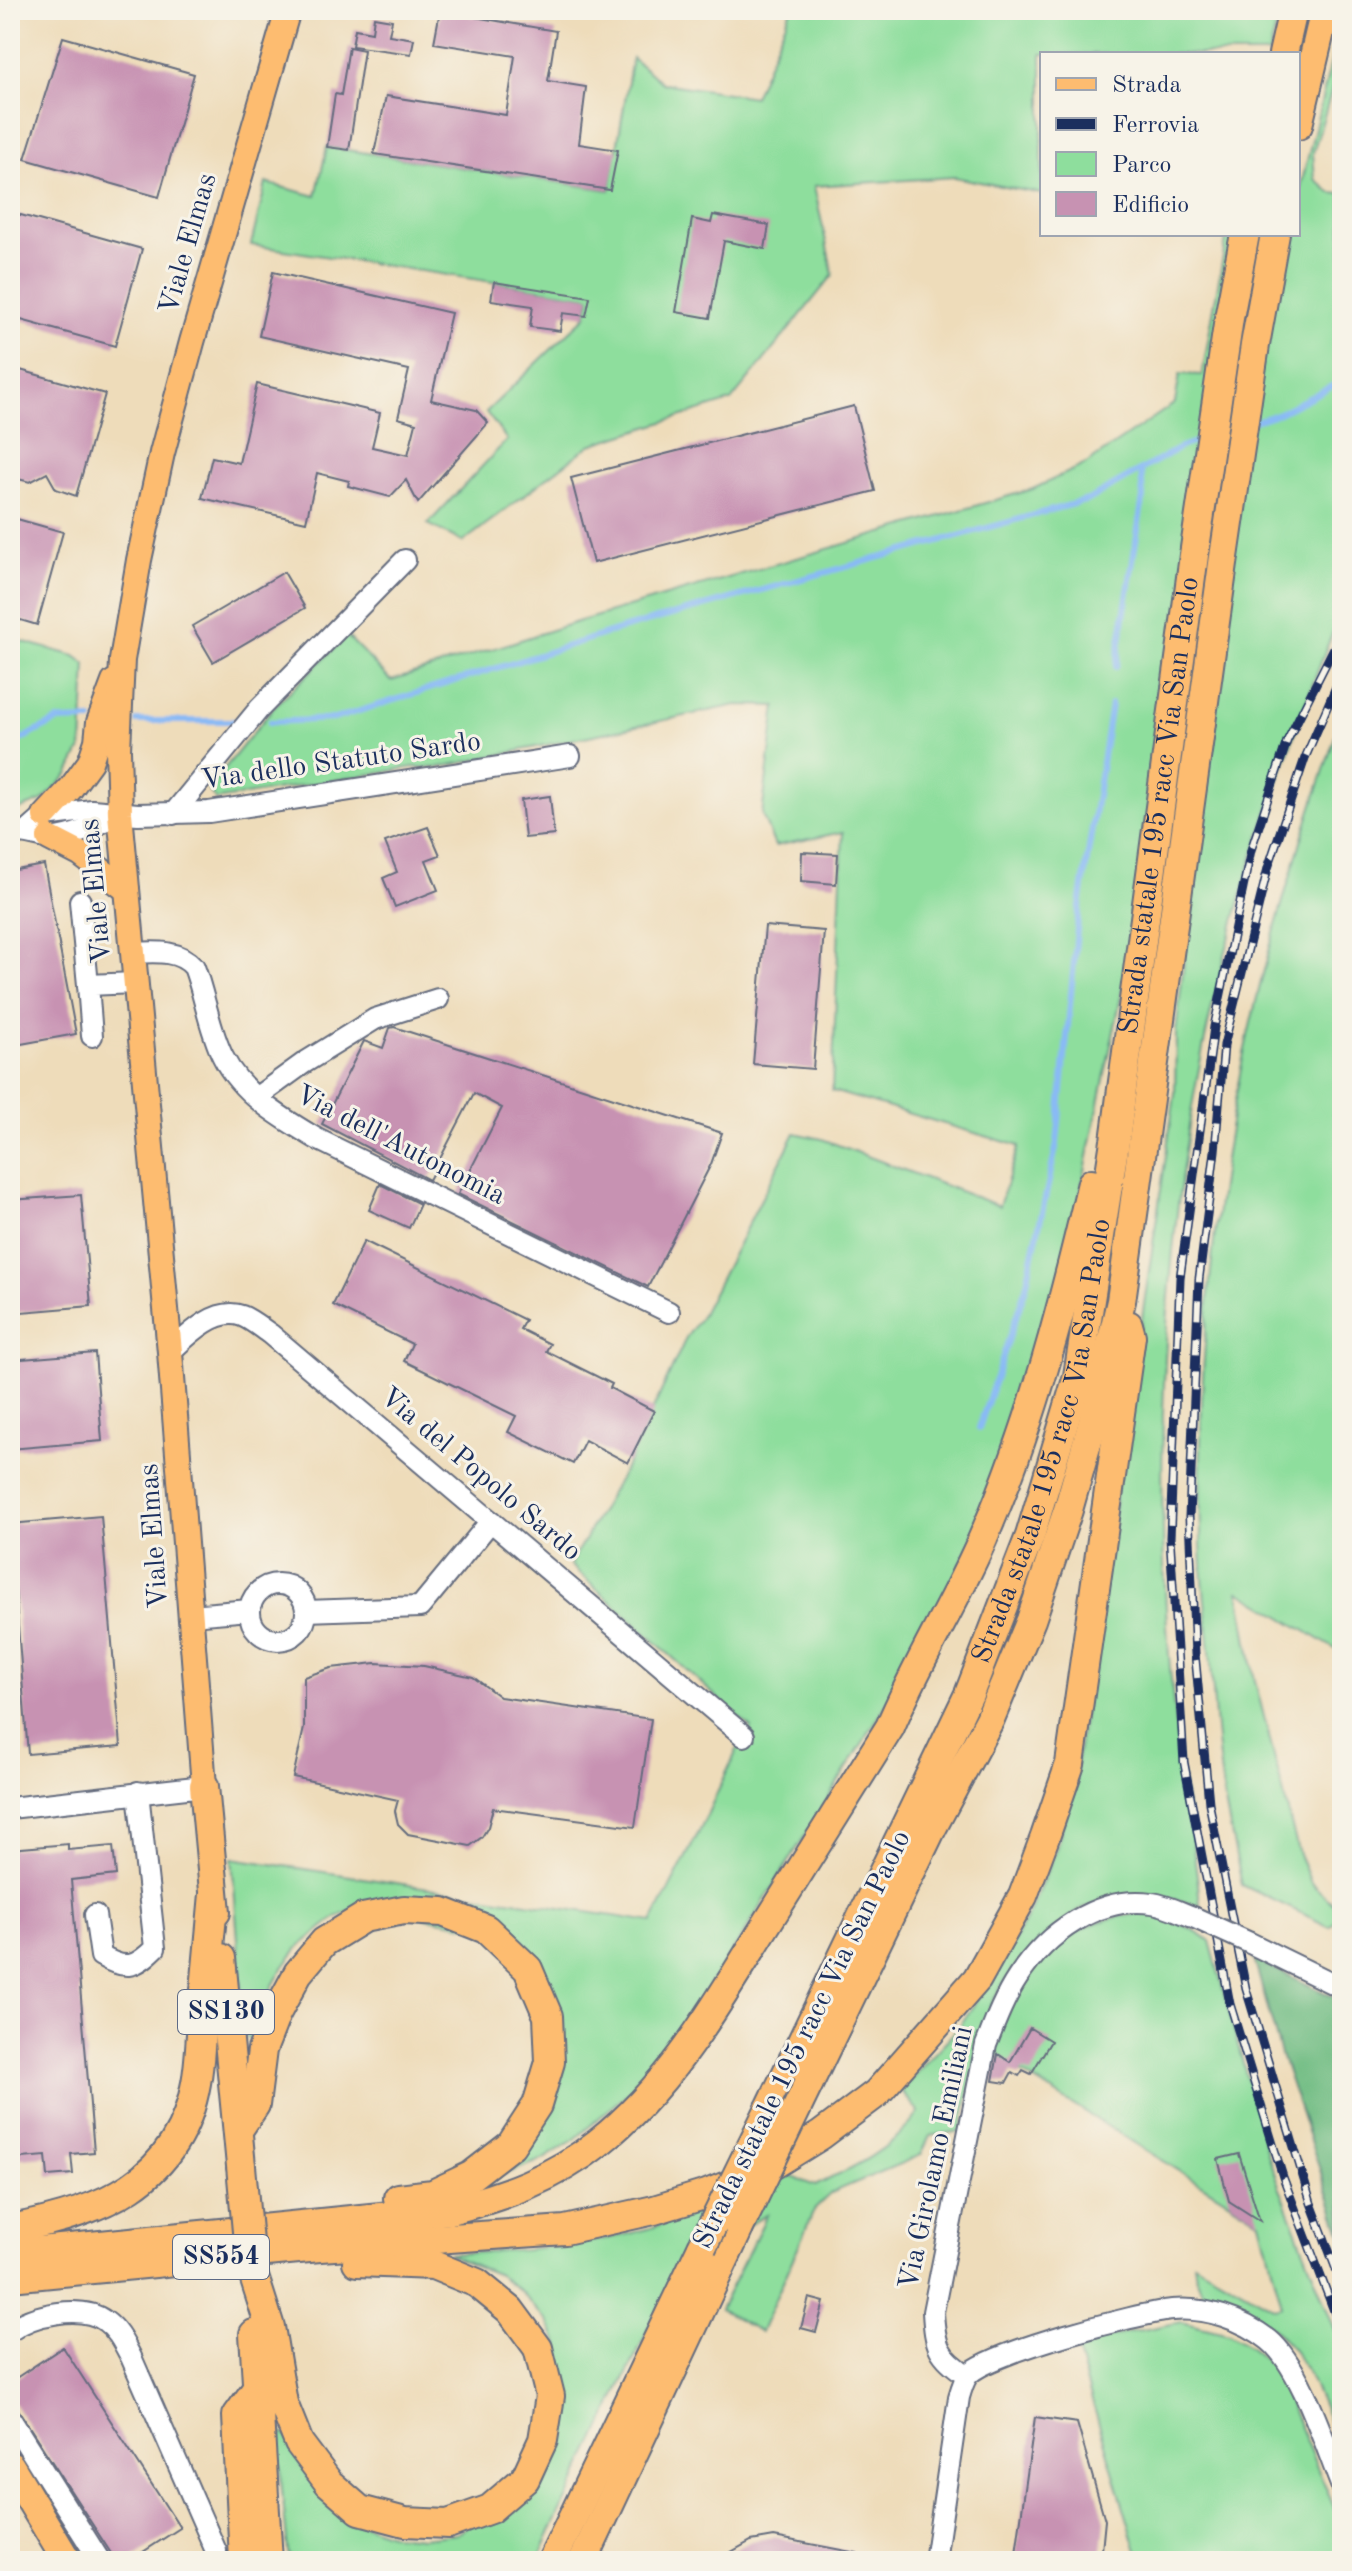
<svg xmlns="http://www.w3.org/2000/svg" width="1352" height="2571" font-family="'Old Standard TT',serif">
<style>
.green{fill:#8ede9d;stroke:#54867e;stroke-width:2}
.forest{fill:#72bd84;stroke:#467671;stroke-width:2}
.lines{fill:none;stroke-linecap:round;stroke-linejoin:round}
.stream{stroke:#89baf5;stroke-width:6}
.building{fill:#c792b2}
.minor-casing{stroke:#656c7e;stroke-width:24}
.major-casing{stroke:#656c7e;stroke-width:28}
.highway-casing{stroke:#656c7e;stroke-width:32}
.minor{stroke:#fff;stroke-width:20}
.major{stroke:#fdbc70;stroke-width:24}
.highway{stroke:#fdbc70;stroke-width:28}
.rail-casing{stroke:#1b2f5e;stroke-width:9}
.rail{stroke:#f7f3e8;stroke-width:6;stroke-dasharray:18;stroke-linecap:butt}
.minor-bridge-casing{stroke:#656c7e;stroke-width:24;stroke-linecap:butt}
.highway-bridge-casing{stroke:#656c7e;stroke-width:32;stroke-linecap:butt}
.minor-bridge{stroke:#fff;stroke-width:20}
.highway-bridge{stroke:#fdbc70;stroke-width:28}
.labels{text-anchor:middle;dominant-baseline:central;stroke-width:6;stroke-linejoin:round;paint-order:stroke}
.shield{fill:#f7f3e8;stroke:#5d6a87;stroke-width:2}
.shield-label{font-size:26px;font-weight:bold;fill:#1b2f5e}
.street-label{font-size:28px;fill:#1b2f5e;stroke:#f7f3e8}
</style>
<rect width="100%" height="100%" fill="#f7f3e8"/>
<filter id="ink" filterUnits="userSpaceOnUse"><feTurbulence type="fractalNoise" baseFrequency=".0125" numOctaves="2"/><feDisplacementMap in="SourceGraphic" scale="16" xChannelSelector="R" yChannelSelector="G"/><feConvolveMatrix kernelMatrix="1 2 1 2 8 2 1 2 1" color-interpolation-filters="sRGB"/></filter>
<filter id="wash" filterUnits="userSpaceOnUse"><feTurbulence type="fractalNoise" baseFrequency=".006" numOctaves="4" result="noise"/><feDisplacementMap in="SourceGraphic" scale="32" xChannelSelector="R" yChannelSelector="G"/><feGaussianBlur stdDeviation="1.8" result="paint"/><feColorMatrix in="noise" values="0 0 0 0 0 0 0 0 0 0 0 0 0 0 0 0 0 1.4 0 .05"/><feComposite in="paint" operator="in"/></filter>
<g filter="url(#wash)">
<rect width="100%" height="100%" fill="#eedcba"/>
<g class="green">
<path d="M791,10H1280L1269,54H1042V194L954,177L814,186L833,275L731,401L590,445L463,542L428,524L507,440L486,412L586,316L590,297L251,245L266,183L316,196L327,147L610,190L632,58L662,83L754,97Z"/>
<path d="M1342,17V56L1313,153L1315,179L1331,193L1342,194V611C1319,662 1302,714 1283,767C1243,880 1209,1000 1190,1119C1164,1280 1157,1447 1166,1609C1169,1664 1174,1720 1182,1775C1188,1819 1197,1862 1200,1906L1162,1896L1113,1895L1074,1913L1003,1984L992,2003L984,2023L961,2131L930,2136L921,2155L831,2193L815,2208L761,2332L720,2309L767,2215L688,2255L675,2274L537,2561H289L277,2438L284,2433L362,2524L393,2535L422,2538L457,2534L545,2469L560,2428L565,2379L559,2344L548,2322L520,2291L499,2275L447,2254C514,2251 583,2247 648,2229C695,2215 741,2193 785,2174L815,2186C853,2168 894,2148 919,2113L901,2090L959,2027L1005,1958L1030,1911L1055,1853L1073,1788L1175,1094L1176,1032L1189,919L1132,914L1122,992L1074,1224L1053,1308L968,1550L896,1689L743,1935L665,2050L631,2090L575,2139L544,2159L505,2174L525,2155L551,2112L562,2060L502,1932L364,1906L336,1917L299,1947L284,1966L272,1987L251,2040L245,2036L232,1858L652,1922L701,1828L737,1750L751,1728L570,1565L628,1463L686,1338L700,1318L795,1133L822,1139L999,1206L1019,1146L832,1091L843,832L775,846L762,815L776,706L737,705L436,768L414,767L216,800L208,789L274,707L347,636L391,681L577,622L1033,489L1086,464L1175,403L1180,374L1202,375L1227,234H1298V198Z"/>
<path d="M10,638L75,656L86,664L82,747L68,775L42,801L10,813Z"/>
<path d="M1342,716V1202L1334,1211L1342,1288V1653L1239,1591L1255,1681L1299,1855L1311,1883L1342,1912L1330,1927L1242,1885C1236,1855 1229,1826 1224,1796C1216,1749 1214,1700 1210,1652C1207,1614 1201,1576 1201,1538C1197,1377 1211,1215 1243,1058C1268,941 1304,828 1342,716Z"/>
<path d="M1144,1913C1167,1919 1191,1925 1210,1941L1268,2157L1342,2348V2453C1308,2371 1296,2320 1203,2294L1196,2277L1194,2263L1274,2308L1282,2306L1260,2221L991,2054L993,2041C1004,2021 1020,1981 1035,1965C1067,1931 1098,1917 1144,1913Z"/>
<path d="M1181,2322L1229,2334L1252,2348L1276,2371L1342,2526V2561H1140L1075,2344Z"/>
</g>
<path class="forest" d="M1254,1959L1342,2001V2235L1281,2055Z"/>
<g class="lines">
<g class="stream">
<path d="M1252,422L1277,414L1342,381"/>
<path d="M1116,667L1143,497L1141,470"/>
<path d="M137,721H232"/>
<path d="M270,722L334,719L621,629L1088,500L1183,446L1204,439"/>
<path d="M10,745L57,721L91,720"/>
<path d="M979,1428L1026,1287L1057,1143L1078,919L1111,704"/>
</g>
</g>
<g id="blocks">
<g class="building">
<path d="M440,11L556,31L548,81L586,87L579,144L618,150L610,190L374,154L386,96L506,115L515,56L434,43Z"/>
<path d="M374,17L392,20L389,35L414,39L411,54L352,46L355,29L372,32Z"/>
<path d="M63,37L194,74L159,197L25,159Z"/>
<path d="M349,47L364,50L349,150L327,147L335,94L341,95Z"/>
<path d="M10,212L142,249L115,346L10,317Z"/>
<path d="M713,215L769,225L765,249L724,241L710,318L676,312L692,219L711,223Z"/>
<path d="M273,272L451,313L431,400L476,410L488,423L418,503L406,480L390,497L348,486L349,481L317,473L306,522L202,498L212,457L239,463L257,384L380,413L372,447L408,455L416,423L398,418L409,370L259,336Z"/>
<path d="M494,282L590,297L586,316L563,313L560,331L530,327L533,306L491,300Z"/>
<path d="M13,368L105,394L76,496L56,489L47,473L30,482L10,477V379Z"/>
<path d="M854,406L875,491L593,563L571,478Z"/>
<path d="M10,517L63,532L37,625L17,619V602L10,599Z"/>
<path d="M284,572L305,608L213,662L192,626Z"/>
<path d="M550,796L554,835L525,838L521,800Z"/>
<path d="M428,827L440,855L426,860L438,890L395,907L383,878L397,872L385,842Z"/>
<path d="M802,852L838,854L836,884L801,881Z"/>
<path d="M44,865L76,1034L10,1046V871Z"/>
<path d="M765,926L824,931L813,1069L753,1064Z"/>
<path d="M394,1027L722,1133L711,1164L648,1287L458,1194L502,1108L474,1093L429,1180L322,1124L364,1041L383,1048L390,1028Z"/>
<path d="M380,1184L420,1204L409,1228L369,1210Z"/>
<path d="M81,1195L91,1306L10,1313V1200Z"/>
<path d="M364,1241L525,1320L520,1329L550,1344L546,1351L612,1384L610,1388L654,1411L628,1463L585,1440L573,1464L508,1432L516,1416L404,1361L412,1344L333,1305Z"/>
<path d="M95,1353L102,1441L10,1449V1360Z"/>
<path d="M101,1516L121,1746L28,1754L10,1524Z"/>
<path d="M376,1663L424,1666L473,1677L500,1697L651,1719L635,1827L493,1808L488,1827L482,1837L470,1846L408,1834L398,1824L395,1811L398,1800L293,1777L304,1728V1677L331,1668Z"/>
<path d="M68,1844V1850L113,1846L116,1875L71,1880L94,2152L71,2154L73,2174L48,2176L46,2156L10,2159V1849Z"/>
<path d="M1030,2028L1051,2041L1031,2074L1023,2070L1019,2076L1012,2072L1006,2083L993,2081L998,2054L1010,2062Z"/>
<path d="M1239,2154L1260,2221L1229,2201L1218,2159Z"/>
<path d="M809,2298L824,2302L816,2332L801,2328Z"/>
<path d="M63,2347L180,2528L129,2561H116L10,2397V2382Z"/>
<path d="M1035,2417L1077,2423L1105,2520L1101,2561H1015Z"/>
<path d="M774,2537L857,2553L856,2561H715L751,2541Z"/>
</g>
</g>
</g>
<g filter="url(#ink)">
<use href="#blocks" fill-opacity="0" stroke="#656c7e" stroke-width="2"/>
<g class="lines">
<defs>
<g id="minor">
<path d="M173,814L259,709L405,560"/>
<path d="M27,832L45,816L92,810L138,814L209,812L570,756"/>
<path d="M10,835C29,831 30,836 47,838C70,840 100,824 120,813"/>
<path d="M80,901L88,985"/>
<path d="M132,953C154,952 179,949 194,967C205,996 209,1029 223,1057C242,1095 282,1118 317,1139L669,1312"/>
<path d="M92,1036L88,985L135,983"/>
<path d="M257,1097L304,1063L375,1019L438,999"/>
<path d="M170,1352C187,1336 216,1306 242,1316C252,1320 261,1328 270,1334L744,1736"/>
<circle cx="278" cy="1612" r="28"/>
<path d="M306,1611L420,1607L491,1521"/>
<path d="M191,1615L250,1610"/>
<path d="M10,1808L204,1786"/>
<path d="M95,1915L101,1956C126,1971 136,1967 155,1948L138,1792"/>
<path d="M1250,1943L1342,1988"/>
<path d="M10,2331C32,2314 82,2304 105,2321C118,2330 124,2344 131,2357L216,2551"/>
<path d="M967,2375C938,2356 935,2346 933,2312L986,2045C995,2022 1004,1998 1018,1977C1046,1934 1098,1895 1152,1903C1166,1905 1180,1912 1193,1917"/>
<path d="M10,2418L100,2561"/>
<path d="M935,2561L959,2397C961,2390 964,2380 968,2375C987,2353 1139,2313 1172,2310C1206,2307 1242,2319 1269,2340C1301,2366 1326,2448 1342,2487"/>
</g>
<g id="major">
<path d="M45,816L71,788L90,762L97,741L99,722L114,682"/>
<path d="M49,838L80,854L127,890"/>
<path d="M204,1786L170,1352L120,813L118,750L122,660L139,560L162,453L192,342L288,10"/>
</g>
<g id="highway">
<path d="M1283,54L1293,10"/>
<path d="M1298,125L1325,10"/>
<path d="M204,1786L216,1912"/>
<path d="M221,1958L241,2166"/>
<path d="M808,2085L932,1828L990,1719L1031,1620L1068,1510L1093,1422L1121,1301L1223,564L1255,345L1275,234"/>
<path id="s1" d="M770,2108L969,1694L1030,1536L1078,1376L1115,1141L1194,555L1229,318L1245,234"/>
<path d="M238,2130L255,2105L262,2050L276,2014L298,1973L324,1942L363,1918L404,1910L443,1912L486,1929L528,1969L548,2016L550,2062L537,2105L511,2145L471,2176L433,2194L398,2198"/>
<path d="M10,2229C99,2213 179,2183 196,2083C200,2063 200,2042 202,2022C206,1980 210,1937 214,1894"/>
<path d="M10,2254L450,2210C504,2196 554,2178 598,2143C669,2087 715,2008 761,1933C804,1865 847,1796 890,1727C918,1660 958,1598 986,1531C1034,1419 1064,1301 1092,1183"/>
<path d="M250,2264L270,2327L283,2403L299,2443L329,2483L360,2510L405,2522L448,2524L490,2509L525,2479L543,2440L550,2396L538,2348L510,2310L477,2283L433,2265L357,2262"/>
<path d="M10,2277L320,2247L565,2230L654,2210L707,2194L763,2171L821,2135L877,2093L977,1979L1023,1896L1045,1837L1070,1764L1131,1336L1128,1325"/>
<path d="M254,2334L268,2561"/>
<path d="M10,2466L67,2561"/>
<path d="M244,2561L237,2416L258,2387"/>
<path d="M552,2561L702,2247"/>
<path d="M583,2561L739,2228"/>
</g>
</defs>
<use href="#minor" class="minor-casing"/>
<use href="#major" class="major-casing"/>
<use href="#highway" class="highway-casing"/>
<use href="#minor" class="minor"/>
<use href="#major" class="major"/>
<use href="#highway" class="highway"/>
<defs>
<g id="rail">
<path d="M1342,632L1287,741L1251,850L1214,1027L1180,1278L1170,1538L1184,1762L1230,2004L1283,2177L1342,2332"/>
<path d="M1342,673L1305,758L1268,868L1224,1045L1215,1151L1199,1279L1189,1517L1195,1654L1209,1803L1246,1989L1311,2203L1342,2285"/>
</g>
</defs>
<use href="#rail" class="rail-casing"/>
<use href="#rail" class="rail"/>
<defs>
<path id="minor-bridge" d="M1193,1917L1250,1943"/>
<g id="highway-bridge">
<path d="M241,2166L250,2264"/>
<path d="M739,2228L808,2085"/>
<path d="M702,2247L770,2108"/>
</g>
</defs>
<use href="#minor-bridge" class="minor-bridge-casing"/>
<use href="#highway-bridge" class="highway-bridge-casing"/>
<use href="#minor-bridge" class="minor-bridge"/>
<use href="#highway-bridge" class="highway-bridge"/>
</g>
</g>
<g class="labels">
<g class="shield">
<rect x="178" y="1990" width="96" height="44" rx="6"/>
<rect x="173" y="2235" width="96" height="44" rx="6"/>
</g>
<g class="shield-label">
<text x="226" y="2012">SS130</text>
<text x="221" y="2257">SS554</text>
</g>
<g class="street-label">
<text transform="translate(189 244) rotate(-74)">Viale Elmas</text>
<text transform="translate(341 762) rotate(-8)">Via dello Statuto Sardo</text>
<text stroke="none"><textPath href="#s1" startOffset="1372">Strada statale 195 racc Via San Paolo</textPath></text>
<text transform="translate(97 891) rotate(-95)">Viale Elmas</text>
<text transform="translate(400 1146) rotate(27)">Via dell'Autonomia</text>
<text stroke="none"><textPath href="#s1" startOffset="724">Strada statale 195 racc Via San Paolo</textPath></text>
<text transform="translate(480 1475) rotate(40)">Via del Popolo Sardo</text>
<text transform="translate(155 1536) rotate(-94)">Viale Elmas</text>
<text transform="translate(803 2040) rotate(-64)">Strada statale 195 racc Via San Paolo</text>
<text transform="translate(937 2158) rotate(-78)">Via Girolamo Emiliani</text>
</g>
</g>
<rect width="1352" height="2571" fill="none" stroke="#f7f3e8" stroke-width="40"/>
<rect x="1040" y="52" width="260" height="184" fill="#f7f3e8" stroke="#9fa5b1" stroke-width="2"/>
<rect x="1056" y="78" width="40" height="12" fill="#fdbc70" stroke="#9fa5b1" stroke-width="2"/>
<text x="1112" y="92" font-size="24" fill="#1b2f5e">Strada</text>
<rect x="1056" y="118" width="40" height="12" fill="#1b2f5e" stroke="#9fa5b1" stroke-width="2"/>
<text x="1112" y="132" font-size="24" fill="#1b2f5e">Ferrovia</text>
<rect x="1056" y="152" width="40" height="24" fill="#8ede9d" stroke="#9fa5b1" stroke-width="2"/>
<text x="1112" y="172" font-size="24" fill="#1b2f5e">Parco</text>
<rect x="1056" y="192" width="40" height="24" fill="#c792b2" stroke="#9fa5b1" stroke-width="2"/>
<text x="1112" y="212" font-size="24" fill="#1b2f5e">Edificio</text>
</svg>
